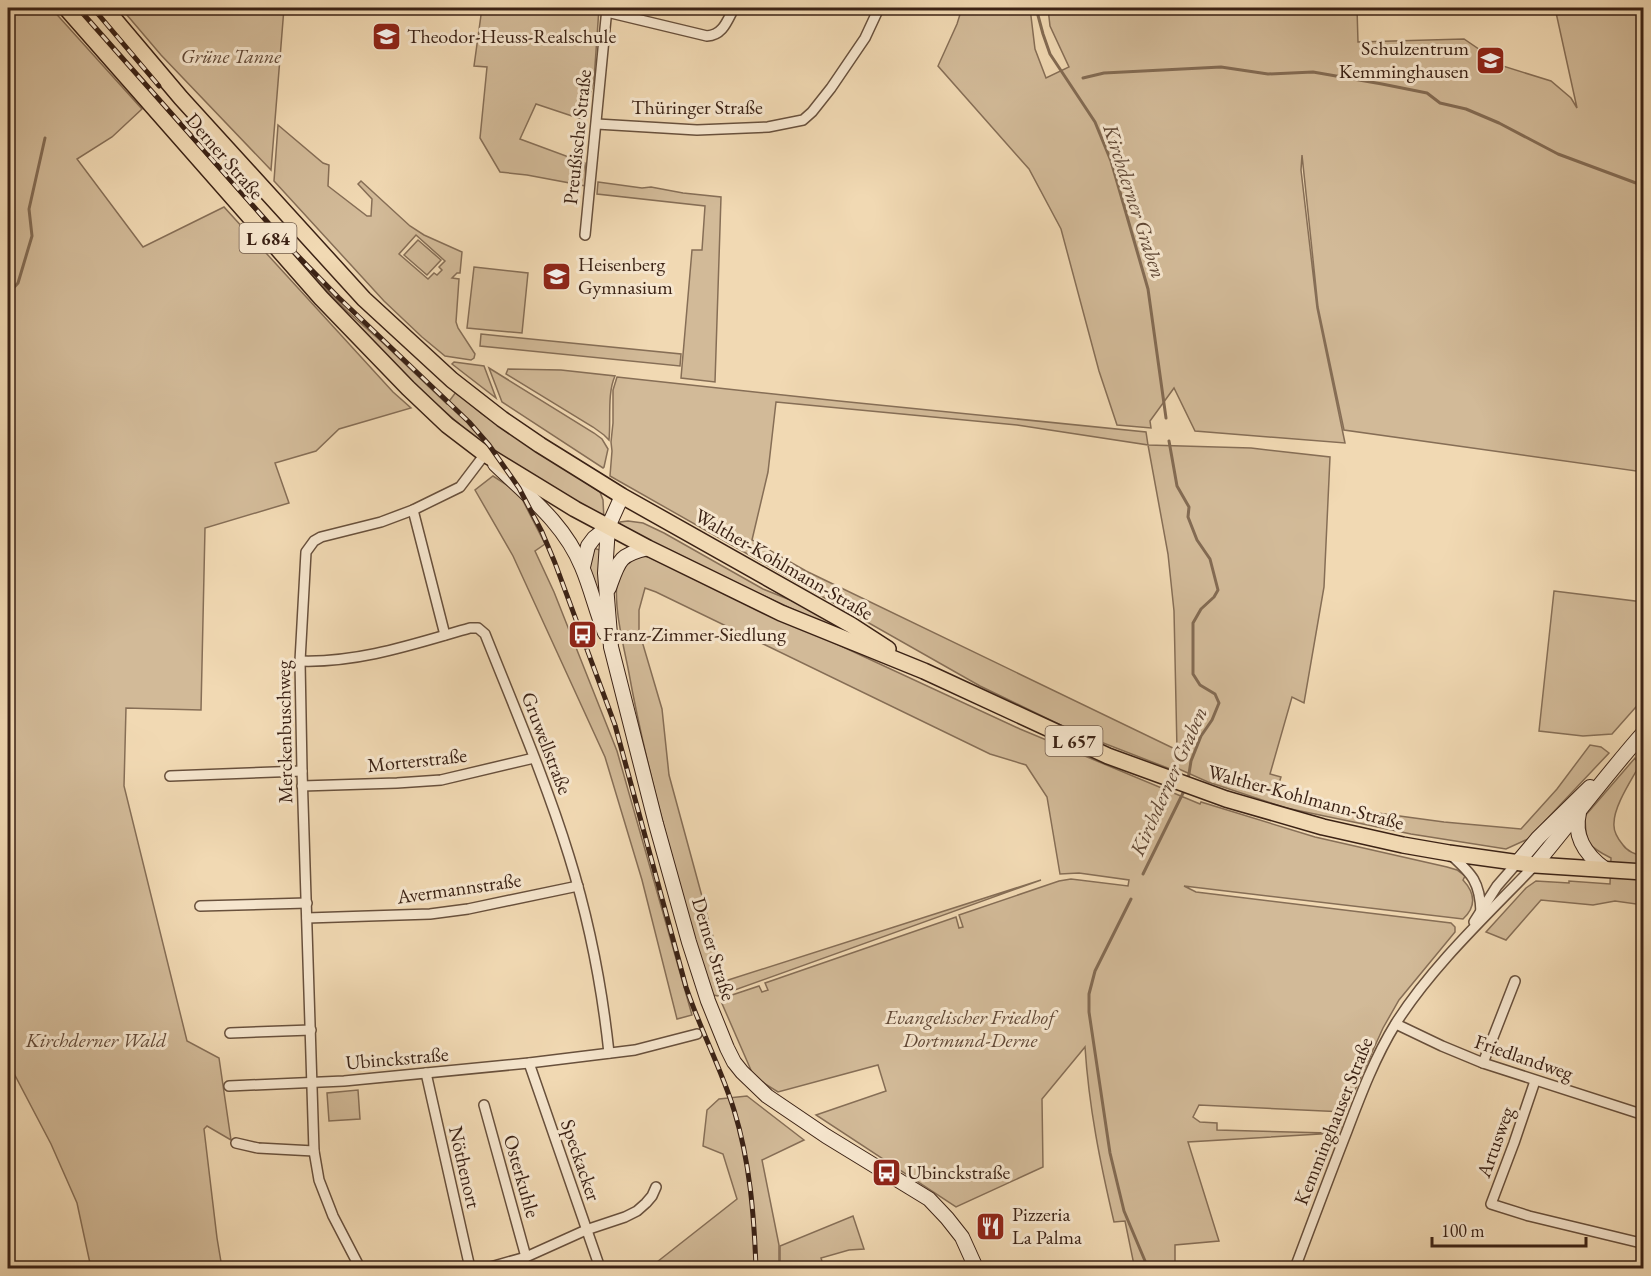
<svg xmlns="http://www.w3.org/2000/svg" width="1651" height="1276" font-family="'EB Garamond',serif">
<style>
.green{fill:#d2ba98;stroke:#866e56;stroke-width:1.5;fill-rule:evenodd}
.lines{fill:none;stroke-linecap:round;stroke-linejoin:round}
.stream{stroke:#836b53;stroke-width:3}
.minor-casing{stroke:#68503c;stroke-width:12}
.secondary-casing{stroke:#3b2215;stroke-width:16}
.primary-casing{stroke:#3b2215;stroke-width:18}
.minor{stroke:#f6e6ce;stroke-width:9}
.secondary{stroke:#f6e6ce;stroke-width:14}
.primary{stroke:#f1d9b3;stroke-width:15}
.rail-casing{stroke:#3b2215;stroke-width:5}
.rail{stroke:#f6e6ce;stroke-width:3;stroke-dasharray:9;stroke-linecap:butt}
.labels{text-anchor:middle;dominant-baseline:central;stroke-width:6;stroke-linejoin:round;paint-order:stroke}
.shield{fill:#f6e6ce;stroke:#735d4c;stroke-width:1.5}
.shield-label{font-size:18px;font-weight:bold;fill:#3b2215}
.poi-label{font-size:20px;fill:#3b2215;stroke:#f6e6ce;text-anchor:start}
.park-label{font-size:20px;font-style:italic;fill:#614836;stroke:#f6e6ce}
.street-label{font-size:20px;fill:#3b2215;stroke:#f6e6ce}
.water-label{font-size:21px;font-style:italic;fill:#5f4634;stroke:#f6e6ce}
</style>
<rect width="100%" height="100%" fill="#f1d9b3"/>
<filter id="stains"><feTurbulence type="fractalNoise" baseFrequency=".00333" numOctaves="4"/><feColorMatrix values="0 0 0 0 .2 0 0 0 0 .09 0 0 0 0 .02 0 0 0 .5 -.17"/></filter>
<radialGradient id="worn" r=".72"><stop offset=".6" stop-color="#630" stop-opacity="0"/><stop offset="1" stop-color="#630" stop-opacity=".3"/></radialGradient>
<g class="green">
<path d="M8,8H51L142,109L112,137L77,159L143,247L224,207L393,392L411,408L339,429L316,451L275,463L289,503L205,528L201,710L126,708L124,786L187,1041L219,1058L231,1140L207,1126L204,1129L217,1238L222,1268H91L77,1203L51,1144L8,1062Z"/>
<path d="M121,8H284L271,170L161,55Z"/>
<path d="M482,8H599L594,80L584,120L536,104L520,139L585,163L586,186L527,175L500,172L480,138L487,67L474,66Z"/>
<path d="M962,8H1030L1035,49L1046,78L1069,67L1050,26L1048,8H1357L1358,42L1464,39L1486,54L1490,62L1551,81L1571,98L1577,108L1555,8H1643V472L1344,430L1318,307L1302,155L1301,170L1317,308L1345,443L1195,431L1174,388L1150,421L1151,428L1117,425L1099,371L1061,229L1029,169L938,66L957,24Z"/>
<path d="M278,125L323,163L329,165L328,186L367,216H371L372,199L358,184L361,181L410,226L424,235L462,252L460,273H457L452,278L459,279L456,322L458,328L475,354L474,358L471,360L445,356L422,337L384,301L274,181ZM416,235L445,261L439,267L442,270L437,275L434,273L428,279L399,254Z"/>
<path d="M598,182L642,188L651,187L683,193L721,197L715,382L681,378L692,250H702L705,206L597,194Z"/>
<path d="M418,240L441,260L427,275L404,255Z"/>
<path d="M294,256L348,312L383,343L447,404L456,392L482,414L600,492L603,500L604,520L482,444L401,373Z"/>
<path d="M474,267L528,273L522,333L467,328Z"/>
<path d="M481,334L681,354L680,366L480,346Z"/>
<path d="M454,362L484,366L496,398L452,364Z"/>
<path d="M489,368L594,433L602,439L608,449L604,467L603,468L502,402Z"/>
<path d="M508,369L561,370L615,376C607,393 611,421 609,440L604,435L593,427L506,374Z"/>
<path d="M617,377L839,401L1146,432L1148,445L1251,448L1330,457L1324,587L1304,703L1292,697L1270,774L1281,777L1276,792L1333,807L1444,822L1521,829L1557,789L1590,745L1601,747L1609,753L1528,839L1506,849L1411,834L1286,808L1208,782L1179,769L1178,772L1075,732L980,686L610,476L612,451L611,442L613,423V390ZM776,402L1017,425L1148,445L1168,554L1174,611L1177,750L806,571L752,540L768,472Z"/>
<path d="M493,476L519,493L545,544L535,551L554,592L617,751L692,1015L677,1019L642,880L605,757L513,556L475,490Z"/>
<path d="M628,521L643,523L664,533L763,589L810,608L895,657L619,528L620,522Z"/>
<path d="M593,548L600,550L599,579L600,600L588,571Z"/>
<path d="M639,556L649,557L1020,729L1200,804L1201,802L1315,837L1447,867L1457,870L1465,876L1463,880C1475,893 1477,906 1463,919L1184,886L1196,892L1451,923L1455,927V932L1399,1000L1383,1028L1345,1112L1199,1105L1193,1117L1200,1122L1217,1123V1130L1329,1133L1330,1125H1338L1341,1127L1337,1133L1188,1142L1219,1241L1175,1245V1268H1142V1264L1134,1265L1125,1221L1114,1222C1100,1162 1089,1108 1085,1047L1042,1099L1043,1167L956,1207L816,1115L886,1091L878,1065L778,1092L754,1077L720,999L759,986L762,992L768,990L765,983L956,917L959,928L963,927L959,915L1059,881L1071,879L1128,886L1129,880L1079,873L1060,874L1047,797L1026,765L990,754L656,592L645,588L639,610V631L662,709L669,775L725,981L1041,880L718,996L713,995C697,953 686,908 674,864C656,799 640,735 628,668C623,644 614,607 617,583C619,570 628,561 639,556Z"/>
<path d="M1554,591L1643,602V699L1612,734L1583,736L1539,731Z"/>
<path d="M1635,758L1639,766C1631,781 1614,806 1614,823C1613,832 1618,839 1623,845C1627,851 1636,855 1643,856V905L1615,901L1593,905L1541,900L1506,940L1486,932L1526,888L1536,881L1569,883V881L1610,884L1611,858C1587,846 1586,843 1585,816Z"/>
<path d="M358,1090L360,1119L329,1121L327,1093Z"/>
<path d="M747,1096L804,1140L762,1160L779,1245V1268H658L657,1262L737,1199L723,1154L703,1146L707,1110L719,1099Z"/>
<path d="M853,1216L864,1249L849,1250L821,1258L824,1268H780V1246Z"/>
</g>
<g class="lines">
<g class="stream">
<path d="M1036,8L1043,34L1050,54L1095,122L1111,161L1148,289L1166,418"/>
<path d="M1083,78L1104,73L1221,67L1268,74L1313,72L1382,84L1427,93L1440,103L1466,109L1499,123L1558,154L1644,186"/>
<path d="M8,294L18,283L32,236L29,209L45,138"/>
<path d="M1169,441L1177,486L1189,507L1188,517L1197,540L1210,559L1218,590L1214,597L1201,609L1193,623V674L1200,685L1215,694L1219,703L1212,720L1201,736L1191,761L1188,780"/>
<path d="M1143,874L1185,789"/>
<path d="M1131,899L1095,971L1089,994V1012L1110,1153L1124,1211L1148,1268"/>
</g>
<defs>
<g id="minor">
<path d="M607,12L707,36C723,35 727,21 734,8"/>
<path d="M597,124L697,130L768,127L803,120L812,112L831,88L865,38L879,8"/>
<path d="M585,235L607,8"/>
<path d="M413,510L445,635"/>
<path d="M300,661C359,663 414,644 470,628H478L485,634C514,707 546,781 569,856C589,920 602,987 609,1053"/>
<path d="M170,776L302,771"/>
<path d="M302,786L397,783L441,780L534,758"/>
<path d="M1451,855C1472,874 1480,882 1481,912"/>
<path d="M200,906L307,903"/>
<path d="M307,918L430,914L468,909L578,886"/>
<path d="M1474,922L1497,886L1517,863"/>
<path d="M1396,1024L1442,1046L1483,1063L1644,1115"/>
<path d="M230,1033L311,1030"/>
<path d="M529,1063L600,1268"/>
<path d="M1483,1063L1515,981"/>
<path d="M426,1073L470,1268"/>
<path d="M1535,1081L1514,1143L1491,1204L1529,1216L1641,1243"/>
<path d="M229,1086L344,1081L529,1063L635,1050L697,1034"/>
<path d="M484,1105L526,1257"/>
<path d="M236,1143L258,1148L314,1151"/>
<path d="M360,1268L333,1216L319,1180L314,1151L302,771L300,661L306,552L314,541L321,537L381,522L413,510L460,487L485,454"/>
<path d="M487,1268L526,1257L586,1230L625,1217L637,1211L646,1203L652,1196L656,1187"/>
<path d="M1295,1268C1312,1223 1329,1177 1347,1131C1361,1094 1375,1057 1396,1023C1433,965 1487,915 1535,865"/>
</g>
<g id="secondary">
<path d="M495,464C528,496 564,523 582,567C591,588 596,611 605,633"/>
<path d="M608,527L605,573L611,647L656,824L689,942L708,1001L727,1048L734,1062L742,1072L767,1096L826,1136L929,1199L947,1218L962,1237L976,1268"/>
<path d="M583,567L588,546L594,538L608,527L622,496"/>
<path d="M609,588C619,560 619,555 648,548"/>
<path d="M1579,813C1573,837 1586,855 1605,869"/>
<path d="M1517,863L1538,838L1590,787"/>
<path d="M1535,865C1572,821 1606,775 1644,732"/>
</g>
<g id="primary">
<path d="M66,8L321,298L408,388L447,425L485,454L575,509L648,548L781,613L924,671L1108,756L1226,799L1323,827L1403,845L1449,853L1535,865L1644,872"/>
<path d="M105,8L181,98L364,299L452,380L502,419L540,445L622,496L851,625L888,649"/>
</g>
</defs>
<use href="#minor" class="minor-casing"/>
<use href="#secondary" class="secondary-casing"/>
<use href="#primary" class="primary-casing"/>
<use href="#minor" class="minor"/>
<use href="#secondary" class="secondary"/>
<use href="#primary" class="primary"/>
<defs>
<g id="rail">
<path d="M78,8L294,252L339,298L469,422L489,445L519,488L542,532L555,563L615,725L686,987C700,1029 721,1068 734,1110C750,1162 754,1215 756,1268"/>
<path d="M93,8L159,86"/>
</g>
</defs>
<use href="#rail" class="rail-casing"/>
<use href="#rail" class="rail"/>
</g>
<defs>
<symbol id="school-square" viewBox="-11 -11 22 22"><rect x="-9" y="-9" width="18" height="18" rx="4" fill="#8f2418" stroke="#f6e6ce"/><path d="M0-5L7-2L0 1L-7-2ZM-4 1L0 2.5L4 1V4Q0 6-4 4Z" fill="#fff"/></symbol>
<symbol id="bus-square" viewBox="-11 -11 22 22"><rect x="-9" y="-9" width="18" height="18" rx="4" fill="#8f2418" stroke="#f6e6ce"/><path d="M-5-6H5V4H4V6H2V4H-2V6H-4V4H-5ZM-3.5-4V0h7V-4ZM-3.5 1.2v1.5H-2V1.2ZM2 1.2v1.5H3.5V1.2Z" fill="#fff"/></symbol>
<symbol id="restaurant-square" viewBox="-11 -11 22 22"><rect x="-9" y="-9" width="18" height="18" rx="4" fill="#8f2418" stroke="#f6e6ce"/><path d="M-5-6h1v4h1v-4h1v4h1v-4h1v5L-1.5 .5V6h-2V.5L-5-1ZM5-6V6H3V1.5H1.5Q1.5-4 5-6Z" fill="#fff"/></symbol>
</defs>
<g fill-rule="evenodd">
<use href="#school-square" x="370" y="20" width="33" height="33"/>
<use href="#school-square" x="1474" y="44" width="33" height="33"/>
<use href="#school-square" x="540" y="260" width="33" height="33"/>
<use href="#bus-square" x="566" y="618" width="33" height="33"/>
<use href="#bus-square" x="870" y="1156" width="33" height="33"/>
<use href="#restaurant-square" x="974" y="1210" width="33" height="33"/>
</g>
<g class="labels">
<g class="shield">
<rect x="239.5" y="223" width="57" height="30" rx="4.5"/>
<rect x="1045.5" y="726" width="57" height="30" rx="4.5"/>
</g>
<g class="shield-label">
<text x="268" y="238">L 684</text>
<text x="1074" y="741">L 657</text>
</g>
<g class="poi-label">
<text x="407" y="36">Theodor-Heuss-Realschule</text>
<text x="1469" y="48" text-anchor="end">Schulzentrum<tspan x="1469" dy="23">Kemminghausen</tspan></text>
<text x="578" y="264">Heisenberg<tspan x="578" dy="23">Gymnasium</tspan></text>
<text x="603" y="634">Franz-Zimmer-Siedlung</text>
<text x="907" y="1172">Ubinckstraße</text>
<text x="1012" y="1214">Pizzeria<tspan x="1012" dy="23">La Palma</tspan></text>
</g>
<g class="park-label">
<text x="231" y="56">Grüne Tanne</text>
<text x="970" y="1017">Evangelischer Friedhof<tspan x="970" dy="23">Dortmund-Derne</tspan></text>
<text x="96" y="1040">Kirchderner Wald</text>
</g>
<g class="street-label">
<text x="697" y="107">Thüringer Straße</text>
<text transform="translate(577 137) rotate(-84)">Preußische Straße</text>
<text transform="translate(225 156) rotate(49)">Derner Straße</text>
<text transform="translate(784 564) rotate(30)">Walther-Kohlmann-Straße</text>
<text transform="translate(284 732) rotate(-91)">Merckenbuschweg</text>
<text transform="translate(547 743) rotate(69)">Gruwellstraße</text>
<text transform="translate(417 760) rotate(-6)">Morterstraße</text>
<text transform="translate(1306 797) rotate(15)">Walther-Kohlmann-Straße</text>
<text transform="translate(459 888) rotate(-8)">Avermannstraße</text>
<text transform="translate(714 949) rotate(73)">Derner Straße</text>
<text transform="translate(1524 1057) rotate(19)">Friedlandweg</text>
<text transform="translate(397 1058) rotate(-5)">Ubinckstraße</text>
<text transform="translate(1333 1121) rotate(-68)">Kemminghauser Straße</text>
<text transform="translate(1495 1142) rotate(-70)">Artusweg</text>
<text transform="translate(581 1160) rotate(71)">Speckacker</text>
<text transform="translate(465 1167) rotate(77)">Nöthenort</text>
<text transform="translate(522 1176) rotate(74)">Osterkuhle</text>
</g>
<g class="water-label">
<text transform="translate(1135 201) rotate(72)">Kirchderner Graben</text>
<text transform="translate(1168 781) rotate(-66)">Kirchderner Graben</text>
</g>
</g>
<rect width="1651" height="1276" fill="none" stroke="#f1d9b3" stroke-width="30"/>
<rect x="9" y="9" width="1633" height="1258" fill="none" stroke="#3b2215" stroke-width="3"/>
<rect x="15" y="15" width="1621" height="1246" fill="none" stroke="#3b2215" stroke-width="1.5"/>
<path d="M1432 1237v9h154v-9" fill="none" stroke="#3b2215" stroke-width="3"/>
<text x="1441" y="1237" font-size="18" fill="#3b2215" stroke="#f6e6ce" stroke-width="4.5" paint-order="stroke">100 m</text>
<rect width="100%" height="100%" filter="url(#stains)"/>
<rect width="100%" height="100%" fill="url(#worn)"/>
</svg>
